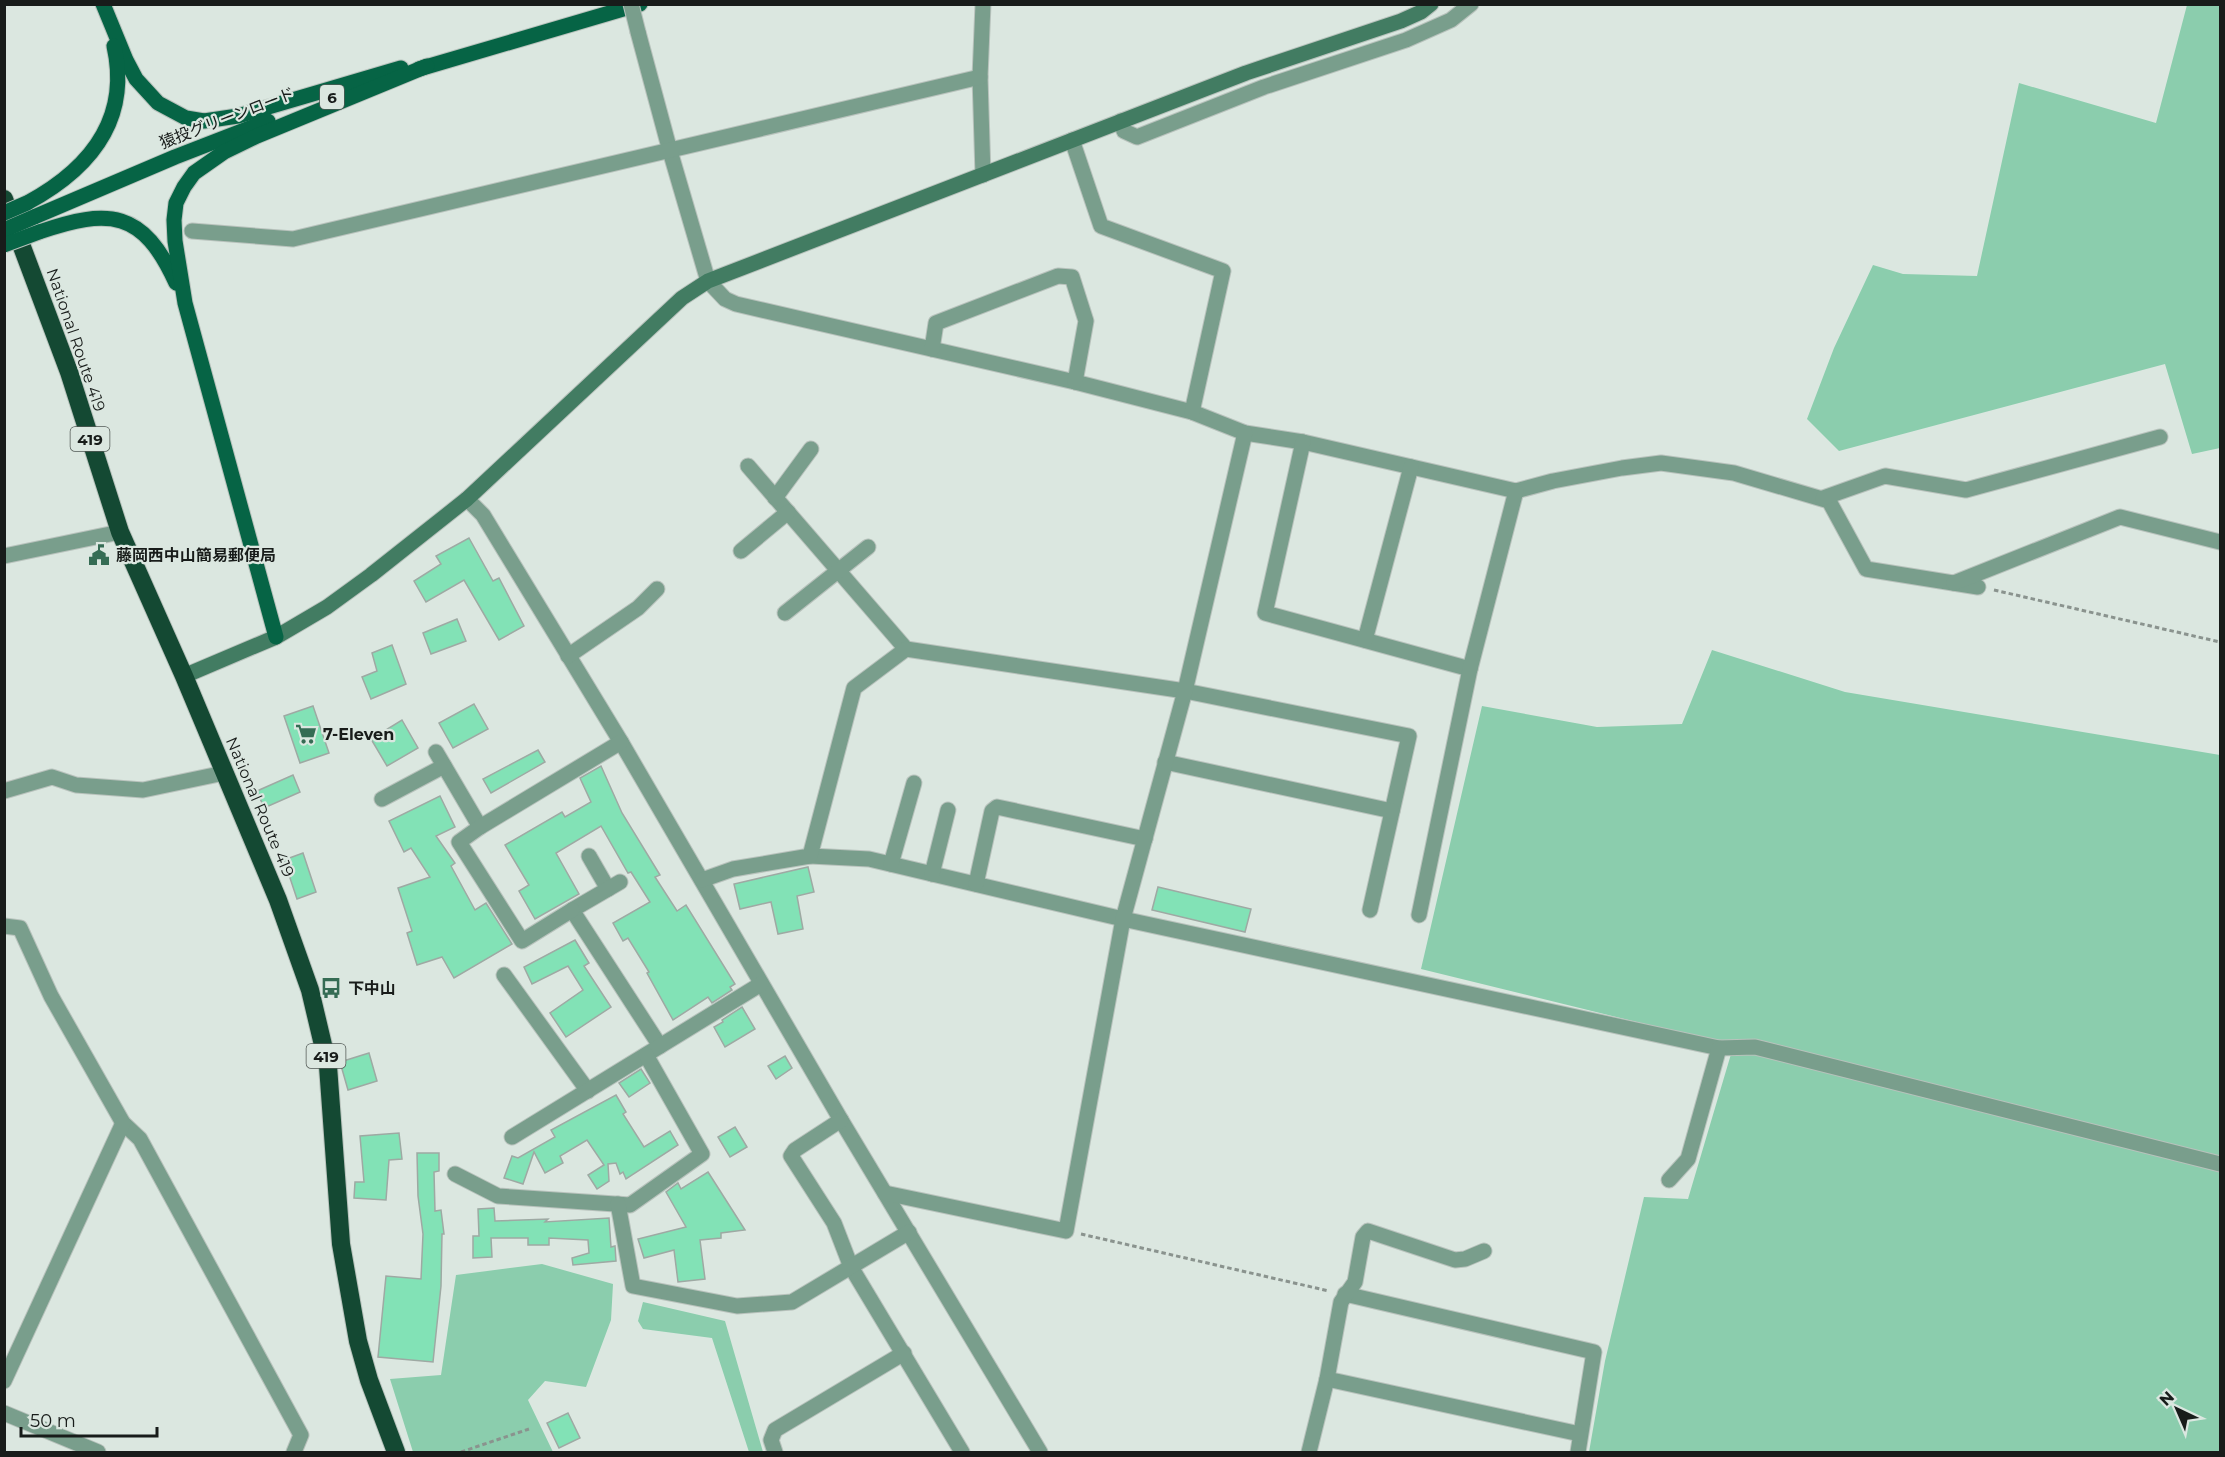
<svg xmlns="http://www.w3.org/2000/svg" width="2225" height="1457" font-family="Montserrat,'Noto Sans JP',sans-serif">
<style>
.green{fill:#8bcdad}
.building{fill:#82e2b6;stroke:#9ea9a3;stroke-width:1.5}
.lines{fill:none;stroke-linecap:round;stroke-linejoin:round}
.street-casing{stroke:#b8c2bc;stroke-width:17}
.secondary-casing{stroke:#b8c2bc;stroke-width:17}
.primary-casing{stroke:#b8c2bc;stroke-width:17}
.highway-casing{stroke:#b8c2bc;stroke-width:20}
.path{stroke:#8a938e;stroke-width:3;stroke-dasharray:4.5 3;stroke-linecap:butt}
.street{stroke:#799e8c;stroke-width:15}
.secondary{stroke:#427c62;stroke-width:15}
.primary{stroke:#066445;stroke-width:15}
.highway{stroke:#144933;stroke-width:18}
.street-bridge-casing{stroke:#b8c2bc;stroke-width:17;stroke-linecap:butt}
.primary-bridge-casing{stroke:#b8c2bc;stroke-width:17;stroke-linecap:butt}
.street-bridge{stroke:#799e8c;stroke-width:15}
.primary-bridge{stroke:#066445;stroke-width:15}
.labels{text-anchor:middle;dominant-baseline:central;stroke-width:4.5;stroke-linejoin:round;paint-order:stroke}
.shield{fill:#dbe7e0;stroke:#525955;stroke-width:1.5}
.shield-label{font-size:15px;font-weight:bold;fill:#181c1a}
.street-label{font-size:16px;fill:#181c1a;stroke:#dbe7e0}
.poi-label{font-size:16px;font-weight:bold;fill:#181c1a;stroke:#dbe7e0;text-anchor:start}
</style>
<rect width="100%" height="100%" fill="#dbe7e0"/>
<g class="green">
<path d="M2187,5H2220V448L2192,454L2165,364L1839,451L1807,419L1834,348L1873,265L1903,274L1977,276L2019,83L2156,123Z"/>
<path d="M1712,650L1845,692L2220,755V1452H1589L1605,1361L1644,1197L1688,1199L1734,1044L1714,1041L1421,969L1482,706L1597,727L1682,724Z"/>
<path d="M542,1264L613,1284L611,1320L586,1387L545,1381L528,1400L553,1452H413L390,1379L441,1375L456,1275Z"/>
<path d="M643,1302L725,1321L763,1452H749L712,1338L643,1329L638,1321Z"/>
</g>
<g class="building">
<path d="M469,538L493,581L499,578L524,626L499,640L464,580L426,602L414,581L441,564L436,556Z"/>
<path d="M457,619L466,641L431,654L423,633Z"/>
<path d="M392,645L406,684L371,699L362,677L377,671L372,653Z"/>
<path d="M474,704L488,729L453,748L439,723Z"/>
<path d="M313,706L329,753L300,763L284,716Z"/>
<path d="M402,720L418,748L387,766L371,739Z"/>
<path d="M538,750L545,762L491,793L483,779Z"/>
<path d="M601,766L622,813L660,875L655,877L677,911L686,905L735,984L730,987L732,990L712,1003L708,997L673,1020L647,973L649,972L628,938L623,941L613,923L650,902L631,872L628,873L601,826L556,853L579,894L535,919L519,891L529,885L505,845L562,812L565,817L591,802L580,778Z"/>
<path d="M293,775L300,792L264,808L257,791Z"/>
<path d="M440,796L455,827L436,836L455,863L451,866L475,910L486,903L512,944L454,978L442,957L417,965L407,933L412,931L398,888L430,877L411,848L404,852L389,821Z"/>
<path d="M303,853L316,892L297,899L284,860Z"/>
<path d="M808,867L814,892L797,896L803,929L778,934L771,902L740,909L734,884Z"/>
<path d="M1158,887L1251,909L1245,932L1152,910Z"/>
<path d="M575,940L589,963L584,966L611,1007L566,1037L550,1013L583,990L568,966L532,984L524,967Z"/>
<path d="M742,1007L755,1029L725,1047L714,1027L723,1022L722,1020Z"/>
<path d="M369,1053L377,1081L348,1090L340,1062Z"/>
<path d="M785,1056L792,1068L776,1079L768,1066Z"/>
<path d="M641,1069L650,1083L629,1097L619,1083Z"/>
<path d="M616,1095L626,1112L623,1114L644,1147L670,1131L678,1145L626,1179L623,1172L620,1174L616,1163L608,1164L609,1181L597,1189L588,1175L604,1165L587,1140L560,1156L563,1163L545,1173L534,1152L523,1184L504,1178L512,1156L518,1158L555,1137L551,1130Z"/>
<path d="M735,1127L747,1147L730,1157L718,1137Z"/>
<path d="M399,1133L402,1159L389,1160L386,1200L354,1198L355,1182H364L360,1136Z"/>
<path d="M417,1153H439V1171L434,1172L435,1211L441,1210L444,1234H442L441,1286L433,1362L378,1357L386,1276L421,1279L423,1234L418,1196Z"/>
<path d="M708,1172L745,1230L721,1233V1238L700,1240L705,1279L678,1282L674,1250L644,1258L638,1239L686,1227L666,1192L678,1183L681,1189Z"/>
<path d="M494,1208L495,1221L548,1219L545,1222L609,1218L611,1247L615,1246L616,1261L573,1265L572,1258L589,1253L588,1240L549,1238V1245H528V1238H491L492,1257L473,1258V1236H479L478,1209Z"/>
<path d="M568,1413L580,1438L559,1448L547,1423Z"/>
</g>
<g class="lines">
<defs>
<g id="street">
<path d="M638,32L670,151L708,281L725,299L736,304L1075,382L1192,412L1245,433L1303,442L1516,491L1553,481L1622,468L1661,463L1734,473L1829,501L1866,569L1978,587"/>
<path d="M1121,121L1124,131L1137,137L1264,87L1406,40L1451,20L1471,4"/>
<path d="M1072,140L1101,226L1223,271L1192,412"/>
<path d="M983,175L980,77L983,4"/>
<path d="M192,231L293,239L980,77"/>
<path d="M932,349L936,323L1058,276L1072,277L1086,321L1075,382"/>
<path d="M1303,442L1265,613L1470,669"/>
<path d="M748,466L906,649L1185,691L1409,736L1370,910"/>
<path d="M775,498L811,449"/>
<path d="M1823,498L1885,476L1966,490L2160,437"/>
<path d="M467,499L483,515L621,742L841,1120L1040,1452"/>
<path d="M741,551L788,512"/>
<path d="M4,556L120,532"/>
<path d="M1954,583L2120,517L2220,542"/>
<path d="M785,613L868,547"/>
<path d="M1365,640L1411,467"/>
<path d="M568,656L638,608L657,589"/>
<path d="M436,752L480,827"/>
<path d="M1165,762L1392,811"/>
<path d="M4,791L52,777L76,785L143,790L224,773"/>
<path d="M382,799L444,766"/>
<path d="M589,856L608,889"/>
<path d="M810,856L869,859L1123,919L1719,1048L1755,1047L2220,1164"/>
<path d="M891,864L914,783"/>
<path d="M932,874L948,810"/>
<path d="M702,880L733,869L810,856L854,688L906,649"/>
<path d="M620,882L572,910L660,1046"/>
<path d="M976,884L992,811L997,807L1145,839"/>
<path d="M572,910L522,941L459,842L480,827L621,742"/>
<path d="M1419,915L1470,669L1516,491"/>
<path d="M4,926L20,928L51,996L123,1123L140,1139L301,1435L294,1452"/>
<path d="M504,975L588,1091"/>
<path d="M841,1120L795,1150L791,1156L834,1223L851,1267L962,1452"/>
<path d="M512,1137L761,984"/>
<path d="M455,1174L498,1196L630,1205L702,1154L646,1055"/>
<path d="M1669,1180L1688,1159L1719,1048"/>
<path d="M885,1193L1066,1231L1123,919L1185,691L1245,433"/>
<path d="M618,1204L633,1286L737,1306L792,1302L909,1232"/>
<path d="M1345,1294L1594,1352L1578,1452"/>
<path d="M1327,1379L1580,1434"/>
<path d="M4,1381L123,1123"/>
<path d="M4,1413L98,1452"/>
<path d="M775,1452L771,1440L775,1430L904,1353"/>
<path d="M1309,1452L1327,1379L1341,1302L1355,1282L1363,1237L1368,1231L1455,1260L1465,1259L1484,1251"/>
</g>
<path id="secondary" d="M184,676L276,637L327,607L371,575L467,499L682,298L708,281L1246,73L1401,21L1421,12L1431,4"/>
<g id="primary">
<path d="M103,4L126,60L136,79L158,103L186,118L204,121L238,116L401,68"/>
<path d="M419,69L640,4"/>
<path d="M27,203C88,170 131,121 114,46"/>
<path d="M34,217L175,157L268,121"/>
<path d="M39,232C109,208 143,210 176,283"/>
<path d="M276,637L185,303L175,241L174,220L176,203L184,187L194,173L224,152L257,136L427,66"/>
</g>
<path id="highway" d="M4,199L69,372L120,532L184,676L278,900L310,990L328,1066L341,1244L358,1341L369,1380L396,1452"/>
</defs>
<use href="#street" class="street-casing"/>
<use href="#secondary" class="secondary-casing"/>
<use href="#primary" class="primary-casing"/>
<use href="#highway" class="highway-casing"/>
<g class="path">
<path d="M1994,590L2220,642"/>
<path d="M1081,1234L1329,1291"/>
<path d="M461,1452L529,1429"/>
</g>
<use href="#street" class="street"/>
<use href="#secondary" class="secondary"/>
<use href="#primary" class="primary"/>
<use href="#highway" class="highway"/>
<defs>
<path id="street-bridge" d="M631,4L638,32"/>
<g id="primary-bridge">
<path d="M4,213L27,203"/>
<path d="M4,230L34,217"/>
<path d="M4,245L39,232"/>
</g>
</defs>
<use href="#street-bridge" class="street-bridge-casing"/>
<use href="#primary-bridge" class="primary-bridge-casing"/>
<use href="#street-bridge" class="street-bridge"/>
<use href="#primary-bridge" class="primary-bridge"/>
</g>
<defs>
<symbol id="civic-bare" viewBox="-9 -9 18 18"><path d="M-.6-6.5H3V-4.5H.6V-3L4-1V1h2V6H-6V1h2V-1L-.6-3ZM-1.2 2.5V6h2.4V2.5Z" fill="#356c54" stroke="#dbe7e0" stroke-width="2.5" paint-order="stroke"/></symbol>
<symbol id="supermarket-bare" viewBox="-9 -9 18 18"><path d="M-6-5.5h2.5l.6 2H6L4.5 2H-2.5L-4.4-4H-6ZM-1.5 3.2a1.3 1.3 0 1 0 .1 0ZM3 3.2a1.3 1.3 0 1 0 .1 0Z" fill="#356c54" stroke="#dbe7e0" stroke-width="2.5" paint-order="stroke"/></symbol>
<symbol id="bus-bare" viewBox="-9 -9 18 18"><path d="M-5-6H5V4H4V6H2V4H-2V6H-4V4H-5ZM-3.5-4V0h7V-4ZM-3.5 1.2v1.5H-2V1.2ZM2 1.2v1.5H3.5V1.2Z" fill="#356c54" stroke="#dbe7e0" stroke-width="2.5" paint-order="stroke"/></symbol>
</defs>
<g fill-rule="evenodd">
<use href="#civic-bare" x="84" y="540" width="30" height="30"/>
<use href="#supermarket-bare" x="291" y="719" width="30" height="30"/>
<use href="#bus-bare" x="316" y="973" width="30" height="30"/>
</g>
<g class="labels">
<g class="shield">
<rect x="320" y="85" width="24" height="24" rx="4.5"/>
<rect x="70.5" y="427" width="39" height="24" rx="4.5"/>
<rect x="306.5" y="1044" width="39" height="24" rx="4.5"/>
</g>
<g class="shield-label">
<text x="332" y="97">6</text>
<text x="90" y="439">419</text>
<text x="326" y="1056">419</text>
</g>
<g class="street-label">
<text transform="translate(227 118) rotate(-21)">猿投グリーンロード</text>
<text transform="translate(76 340) rotate(71)">National Route 419</text>
<text transform="translate(260 807) rotate(67)">National Route 419</text>
</g>
<g class="poi-label">
<text x="116" y="555">藤岡西中山簡易郵便局</text>
<text x="323" y="734">7-Eleven</text>
<text x="348" y="988">下中山</text>
</g>
</g>
<rect width="2225" height="1457" fill="none" stroke="#181c1a" stroke-width="12"/>
<g transform="translate(2177 1409) rotate(316)" stroke="#dbe7e0" stroke-width="4.5" paint-order="stroke">
<path d="M0-4.5L10 22L0 15L-10 22Z" fill="#181c1a"/>
<text y="-9" font-size="16" font-weight="bold" text-anchor="middle" fill="#181c1a">N</text>
</g>
<path d="M21 1427v9h136v-9" fill="none" stroke="#181c1a" stroke-width="3"/>
<text x="30" y="1427" font-size="18" fill="#181c1a" stroke="#dbe7e0" stroke-width="4.5" paint-order="stroke">50 m</text>
</svg>
